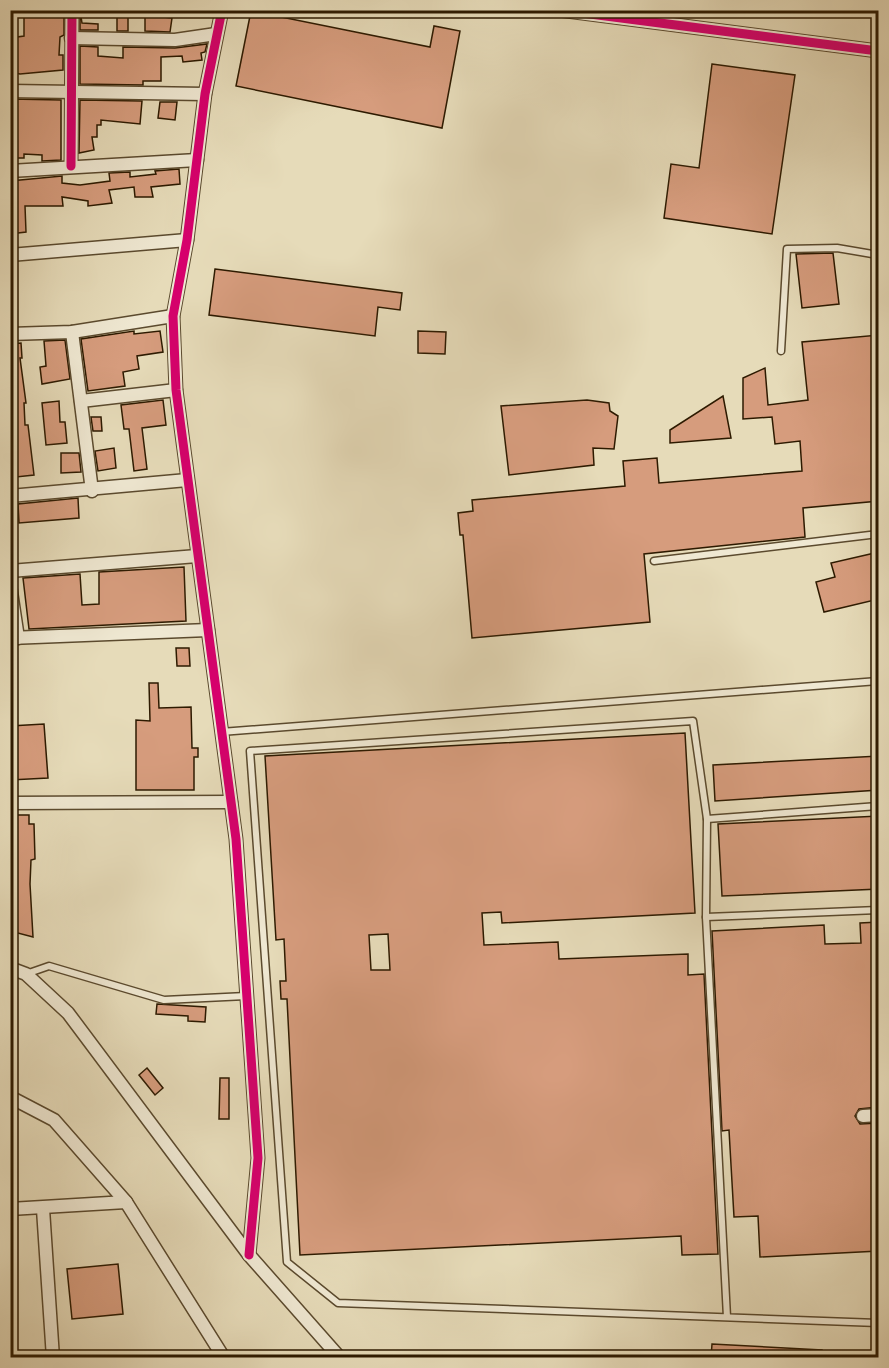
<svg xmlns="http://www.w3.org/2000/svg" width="889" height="1368" font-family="'IM FELL Double Pica',serif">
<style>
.building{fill:#d69c7d;stroke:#2d1a00;stroke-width:1.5;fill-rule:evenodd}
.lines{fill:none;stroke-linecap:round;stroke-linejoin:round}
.lane-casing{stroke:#5b4a2e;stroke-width:9}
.street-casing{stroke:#5b4a2e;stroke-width:15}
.lane{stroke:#efe8d2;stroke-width:6}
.street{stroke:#efe8d2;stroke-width:12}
.cycleway-casing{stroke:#efe8d2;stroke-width:13}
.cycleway{stroke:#d6006c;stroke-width:9}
</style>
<rect width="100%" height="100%" fill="#e6dbb9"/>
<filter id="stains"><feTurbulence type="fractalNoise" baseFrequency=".00333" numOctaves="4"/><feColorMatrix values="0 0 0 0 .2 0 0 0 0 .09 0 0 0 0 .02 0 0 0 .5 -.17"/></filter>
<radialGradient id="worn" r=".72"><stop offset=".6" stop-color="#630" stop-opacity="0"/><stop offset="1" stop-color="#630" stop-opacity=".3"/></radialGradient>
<g class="building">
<path d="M24,10H64V35L60,37L59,55H63V70L20,74L10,72V38L24,36Z"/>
<path d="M80,10L82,23L98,24V30H80Z"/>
<path d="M251,11L430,47L434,26L460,31L442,128L236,86Z"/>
<path d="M128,12V31H117V13Z"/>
<path d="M145,15L172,18L170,32L145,31Z"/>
<path d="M207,44L205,52L201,53L202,60L183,62L182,56L161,57V81H143V85L80,84V46L98,47V56L123,58V47L175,48Z"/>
<path d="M712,64L795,75L772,234L664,218L671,164L699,168Z"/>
<path d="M10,99L61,100V160L42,161V155L24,154V158H10Z"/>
<path d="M80,100L142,101L140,124L101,120V125H97V137H92L94,150L79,153Z"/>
<path d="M160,102H177L175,120L158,118Z"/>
<path d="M179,169L180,184L151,187L153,197H135L134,187L109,190L112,203L88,206V201L62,197L63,206H25L26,232L10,234V181L62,176V183L80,185L110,181L109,173L130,172V177L156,174L155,171Z"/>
<path d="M833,253L839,304L802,308L796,254Z"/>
<path d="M215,269L402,293L400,310L378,307L375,336L209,315Z"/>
<path d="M134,331V334L160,331L163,352L137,356L139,369L123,372L125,386L88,391L81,339Z"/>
<path d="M418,331L446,332L445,354L418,353Z"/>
<path d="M879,335V501L803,508L805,537L644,554L650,622L472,638L463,535H460L458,513L473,511L472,500L625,486L623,461L657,458L659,483L802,471L800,441L775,444L772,417L743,419V378L765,368L768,405L808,400L802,342Z"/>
<path d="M65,340L70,379L42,384L40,367L46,366L44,341Z"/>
<path d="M21,343L22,358H20L26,403H24L25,425H28L34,475L16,477L13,445H10V344Z"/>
<path d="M723,396L731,438L670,443V430Z"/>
<path d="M163,400L166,425L142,428L147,469L134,471L129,429H124L121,405Z"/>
<path d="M587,400L609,403L610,411L618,416L614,449L593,448L594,465L509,475L501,406Z"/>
<path d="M59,401L60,422H65L67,443L46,445L42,403Z"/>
<path d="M91,417H101L102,431H93Z"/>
<path d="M114,448L116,468L98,471L95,451Z"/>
<path d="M61,453H79L81,472L61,473Z"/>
<path d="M78,498L79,518L19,523L18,504Z"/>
<path d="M879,552V599L824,612L816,582L835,577L831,563Z"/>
<path d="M184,567L186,621L29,629L23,578L80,574L82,605L99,604V572Z"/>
<path d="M176,648H189L190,666H177Z"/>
<path d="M149,683H158L159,708L191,707L192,748H198V757H194V790H136V720L150,721Z"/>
<path d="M44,724L48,778L10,780V726Z"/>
<path d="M685,733L695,913L502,923L501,912L482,913L484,945L558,942L559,959L688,954V975L704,974L718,1254L682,1255L681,1236L300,1255L287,999H281L280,981H286L284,939L276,940L265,756ZM388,934L390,970H371L369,935Z"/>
<path d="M879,756V790L715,801L713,765Z"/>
<path d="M10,815H29V824H34L35,859L31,860L30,884L33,937L10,931Z"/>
<path d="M879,816V889L722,896L718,824Z"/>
<path d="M879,922V1107L859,1109L855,1116L860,1124L879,1123V1251L760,1257L758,1216L734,1217L729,1130L722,1131L712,931L824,925L825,944L861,943L860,923Z"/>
<path d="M157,1004L206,1007L205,1022L188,1021V1016L156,1014Z"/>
<path d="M147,1068L163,1088L155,1095L139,1075Z"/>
<path d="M220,1078H229V1119H219Z"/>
<path d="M118,1264L123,1314L72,1319L67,1269Z"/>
<path d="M712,1344L822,1350V1358H711Z"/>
</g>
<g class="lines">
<defs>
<g id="lane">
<path d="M781,351L787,249L837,248L878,255"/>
<path d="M654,561L878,534"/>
<path d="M221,732L878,681"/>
<path d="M707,819L878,806"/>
<path d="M706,917L878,910"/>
<path d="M26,974L49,966L164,1000L246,996"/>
<path d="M727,1317L706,917L707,819L693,721L250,751L287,1262L338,1303L878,1323"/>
</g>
<g id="street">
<path d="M222,10L205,94L187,240L173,316L176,390L236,839L258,1158L249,1255"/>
<path d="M559,10L878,51"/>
<path d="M71,38L175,40L216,34"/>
<path d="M10,91L205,94"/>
<path d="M71,166L72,10"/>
<path d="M10,171L197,160"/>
<path d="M10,255L187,240"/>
<path d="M72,332L92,491"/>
<path d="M10,334L72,332L173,316"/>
<path d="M81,401L176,390"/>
<path d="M10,496L187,480"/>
<path d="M10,571L197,556"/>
<path d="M10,585L18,638"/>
<path d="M10,638L208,630"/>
<path d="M10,803L231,802"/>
<path d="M10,968L26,974L68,1013L249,1255L340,1358"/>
<path d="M10,1097L54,1120L126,1202L224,1358"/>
<path d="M863,1116L878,1115"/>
<path d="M10,1209L126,1202"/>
<path d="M43,1209L53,1358"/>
</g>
</defs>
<use href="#lane" class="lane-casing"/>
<use href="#street" class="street-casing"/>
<use href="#lane" class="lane"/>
<use href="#street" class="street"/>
<defs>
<g id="cycleway">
<path d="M222,10L205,94L187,240L173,316L176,390L236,839L258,1158L249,1255"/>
<path d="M559,10L878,51"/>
<path d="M71,166L72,10"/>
</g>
</defs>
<use href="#cycleway" class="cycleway-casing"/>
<use href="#cycleway" class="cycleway"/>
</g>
<rect width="889" height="1368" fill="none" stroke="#e6dbb9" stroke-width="36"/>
<rect x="12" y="12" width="865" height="1344" fill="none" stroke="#2d1a00" stroke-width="3"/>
<rect x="18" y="18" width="853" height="1332" fill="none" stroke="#2d1a00" stroke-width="1.5"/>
<rect width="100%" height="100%" filter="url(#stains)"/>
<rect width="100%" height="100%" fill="url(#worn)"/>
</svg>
